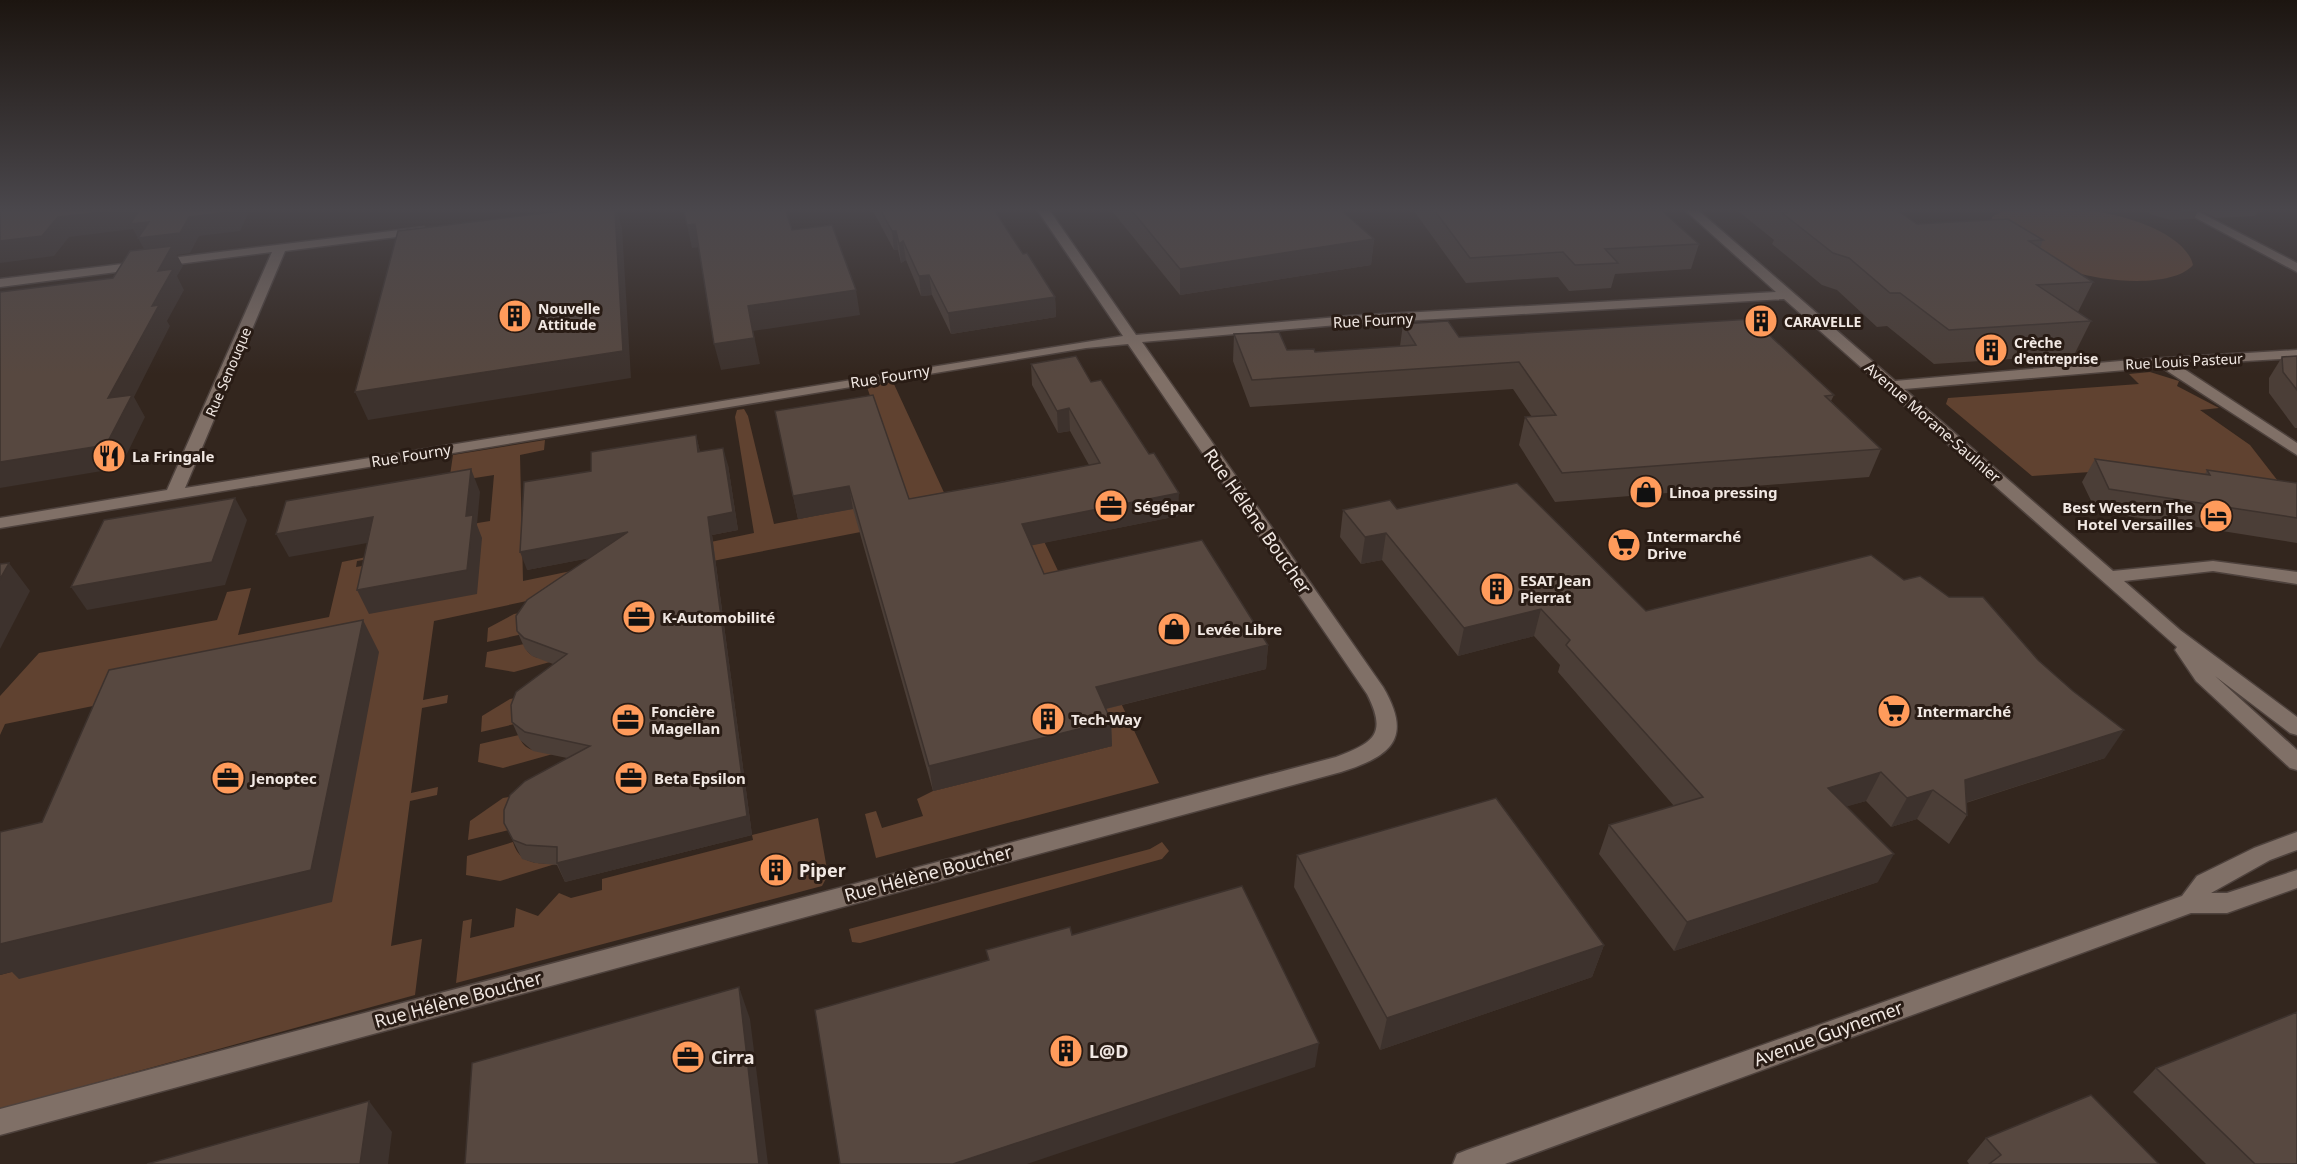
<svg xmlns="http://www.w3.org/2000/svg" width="2297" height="1164" font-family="'Noto Sans',sans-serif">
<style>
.green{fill:#604230}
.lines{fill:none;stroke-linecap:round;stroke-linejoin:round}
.street-casing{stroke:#4e423d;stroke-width:3}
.street{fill:#807067;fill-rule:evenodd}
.wall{fill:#4b3e37}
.shaded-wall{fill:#3d322d}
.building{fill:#574840;stroke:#3d322d;stroke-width:1.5}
.labels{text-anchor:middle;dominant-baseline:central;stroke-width:6;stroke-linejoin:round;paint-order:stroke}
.far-poi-label{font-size:14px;font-weight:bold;fill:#f1e8e3;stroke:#291c15;text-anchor:start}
.far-street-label{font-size:14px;fill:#f1e8e3;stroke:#291c15}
.street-label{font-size:15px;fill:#f1e8e3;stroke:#291c15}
.poi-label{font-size:15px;font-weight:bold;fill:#f1e8e3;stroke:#291c15;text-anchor:start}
.near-street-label{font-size:18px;fill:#f1e8e3;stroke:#291c15}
.near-poi-label{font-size:18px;font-weight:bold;fill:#f1e8e3;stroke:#291c15;text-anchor:start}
</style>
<rect width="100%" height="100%" fill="#33261e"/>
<g class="green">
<path d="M2004,211C2033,211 2063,208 2092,211C2122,214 2186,233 2193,265C2172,289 2102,281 2074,272C2050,264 2012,238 1989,225L1993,216Z"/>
<path d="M2150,372L2179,381L2177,386L2219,408L2200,410L2250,445L2288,494L2119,470L2032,476L1946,404L1948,398L2139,384L2129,374Z"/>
<path d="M893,382L947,499L1021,493L1159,783L876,858L865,814L876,811L882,828L923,816L917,799L933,791L1112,746L1004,504L569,589V592L434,621L423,700L448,695L447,703L422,708L411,793L438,787L437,795L410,801L391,946L422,939L415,995L0,1109V975L22,969L132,698L5,724L0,735V696L39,653L217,620L227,592L251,588L238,635L329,617L342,562L381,554L380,557L357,561L356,567L380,563L453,527L490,521L494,475L449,482L453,455L545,440L544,450L520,455L523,581L754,533L735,417L737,410L744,409L748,416L774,524L905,498L867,387Z"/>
<path d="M569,604L523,634L487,642L488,628L514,614Z"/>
<path d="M524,644C529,664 552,658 568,657L514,672L485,667L487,652Z"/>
<path d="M568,688L519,723L481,732L482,716L510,699Z"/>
<path d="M519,735C524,757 549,751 567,750L503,768L478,762L480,744Z"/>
<path d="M566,787L513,829L468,840L470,821L503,798Z"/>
<path d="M818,818L828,875L822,886L456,983L463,921L472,919L470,938L514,927L516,908L538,916L559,893L571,898L602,890V879L753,840L752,835Z"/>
<path d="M513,842C520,867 544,865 565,861L500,881L466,875L467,856Z"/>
<path d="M1162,842L1169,851L1162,859L860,943L852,942L849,929L1150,849Z"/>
</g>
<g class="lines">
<defs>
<g id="street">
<path d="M1038,211H1050L1136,335L1349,316L1776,292L1686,211H1699L1895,381L2132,360L2297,350V358L2178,365L2297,443V455L2161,367L1904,389L2113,571L2213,561L2297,572V584L2213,571L2124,581L2180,630L2297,717V735L2290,733L2215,676L2297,750V770L2290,768L2196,681L2175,650L2177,647L1784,299L1349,324L1142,342L1383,687C1413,738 1392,756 1341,772L0,1135V1109L1336,757C1373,743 1388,735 1367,694L1128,344L1086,348L0,528V518L167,490L272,252L0,287V279L424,227L426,230L420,234L285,251L185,488L1123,336Z"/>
<path d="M2183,211H2197L2297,263V272Z"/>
<path d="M2297,832V850L2270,860L2211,893H2227L2297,870V888L2227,913H2191L1505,1164H1453L1457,1154L1467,1150L2182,896L2197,876L2254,848Z"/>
</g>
</defs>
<use href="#street" class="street-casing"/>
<use href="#street" class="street"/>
</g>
<g class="wall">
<path d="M873,211H995L1023,254L1055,297L1056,317L951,334L932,295L921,296L906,260L901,263L898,250H894Z"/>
<path d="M1112,211H1342L1374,239L1371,265L1180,295Z"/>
<path d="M1414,211H1662L1699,244L1691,269L1615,274L1611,288L1569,291L1558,277L1466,283Z"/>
<path d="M1738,211H1898L1917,224L2043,240L2040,248L2093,282L2078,312L2091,321L2074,355L1934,364L1887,326L1877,327L1837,290L1822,285L1772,244L1774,240Z"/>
<path d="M2145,211H2198L2194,219L2171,220L2152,215Z"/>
<path d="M2201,211H2258L2255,216L2216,218Z"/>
<path d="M1403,324L1459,337L1834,395L1831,401L1881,449L1869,477L1555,502L1519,445L1525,417H1532L1513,389L1250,407L1233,361L1234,334L1287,350L1315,352L1400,346Z"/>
<path d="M2297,356V428H2295L2269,393V378L2282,357Z"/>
<path d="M1031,364L1091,382L1178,516L1032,545L1044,574L1268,645L1266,669L1106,709L1111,721L1112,746L933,791L853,509L798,519L775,411L909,499L1089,465L1070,431L1058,433L1032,385Z"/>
<path d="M696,435L700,452L728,465L738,530L712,535L752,835L565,882L557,865L535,863L522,859L504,823L567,758L533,751L520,740L512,722L553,664L532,656L525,649L517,631L589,558L527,570L591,471Z"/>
<path d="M2095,459L2205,474L2207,470L2297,483V543L2096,511L2082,482Z"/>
<path d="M1397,509L1646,611L2105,758L1966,803L1967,815L1949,844L1917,819L1891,827L1866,801L1847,806L1878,882L1674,951L1599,854L1609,825L1674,806L1558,672L1560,665L1534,636L1458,656L1382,560L1361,564L1340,537L1343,510Z"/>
<path d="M1297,855L1604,945L1592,977L1380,1050L1294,887Z"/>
<path d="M2156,1068L2297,1164H2206L2133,1092Z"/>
<path d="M1986,1138L2159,1164H1969L1967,1161Z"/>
</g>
<g class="shaded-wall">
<path d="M113,211H143L189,217L231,211H263L249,212L240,231L199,236L190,253L177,255L183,266L177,276L184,290L167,321L170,326L134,397L145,417L120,468L0,488V462L108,398L152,306L149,258L133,229L69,237L54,256L0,263V241L58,217Z"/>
<path d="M615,211H617L622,228L631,378L368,420L355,392Z"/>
<path d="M695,224L701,247L692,248L687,225Z"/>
<path d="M892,231H896L898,250H894Z"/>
<path d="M1374,239L1371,265L1180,295V269Z"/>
<path d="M903,241L906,260L901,263L899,244Z"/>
<path d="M929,275L932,295L921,296L919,276Z"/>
<path d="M856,290L860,315L753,331L760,364L721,370L714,344L748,306Z"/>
<path d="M1055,297L1056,317L951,334L948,313Z"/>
<path d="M1069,408L1070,431L1058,433L1057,411Z"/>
<path d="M696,435L700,452H698Z"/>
<path d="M723,448L728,465L738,530L712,535L752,835L565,882L557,863L708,517Z"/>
<path d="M471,469L480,492L477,525L482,538L477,594L369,614L357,590L466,516Z"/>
<path d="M849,486L853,509L798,519L793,496Z"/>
<path d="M1179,493L1178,516L1024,547L1022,524Z"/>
<path d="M235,498L247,520L225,585L87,610L71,587Z"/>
<path d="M373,517L384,540L289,557L276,534Z"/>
<path d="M628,532L633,550L527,570L520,552Z"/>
<path d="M1386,533L1382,560L1361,564L1365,537Z"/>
<path d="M9,563L30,591L0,649V579Z"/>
<path d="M1541,609L1534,636L1458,656L1464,628Z"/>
<path d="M363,620L379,652L332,902L19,979L12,972L0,975V944Z"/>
<path d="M1268,645L1266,669L1097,711L1096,687Z"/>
<path d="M1111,721L1112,746L933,791L929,766Z"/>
<path d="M2124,730L2105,758L1955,806L1965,780Z"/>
<path d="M1881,772L1866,801L1814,816L1828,788Z"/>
<path d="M1933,790L1917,819L1891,827L1907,798Z"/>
<path d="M1894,854L1878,882L1674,951L1687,922Z"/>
<path d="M1604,945L1592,977L1380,1050L1387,1018Z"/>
<path d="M739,987L750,1019L768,1164H759Z"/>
<path d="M1319,1043L1315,1067L1027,1164H953Z"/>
<path d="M369,1101L392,1132L388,1164H360Z"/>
</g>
<g class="building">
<path d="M0,211H113L58,217L42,236L0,241Z"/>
<path d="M139,211H231L230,212L189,217L180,233L138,238L149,222L130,224Z"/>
<path d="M562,211H615L623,351L355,392L398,231Z"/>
<path d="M684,211H786L792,230L832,225L856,290L748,306L754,338L714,344L695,224L687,225Z"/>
<path d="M881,211H995L1023,254L1027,253L1055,297L948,313L929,275L919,276L903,241L899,244L896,231H892Z"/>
<path d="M1132,211H1342L1374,239L1180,269Z"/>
<path d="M1435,211H1662L1699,244L1605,249L1618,263L1575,265L1563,252L1470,258Z"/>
<path d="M1786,211H1898L1917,224L2008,219L2043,240L2029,241L2093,282L2037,285L2091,321L1949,330L1900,293H1890L1849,258L1833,253L1782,213H1788Z"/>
<path d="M172,246L158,271L173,269L152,306L159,305L108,398L132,395L106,445L0,462V292L113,278L130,251Z"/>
<path d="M1752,319L1834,395L1825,396L1881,449L1562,473L1525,417L1556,415L1519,362L1252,380L1234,334L1279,332L1287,350L1314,349L1315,352L1416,345L1403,324L1448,321L1459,337Z"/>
<path d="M1076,356L1091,382L1101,380L1149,454L1154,453L1179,493L1022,524L1044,574L1202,540L1268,645L1096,687L1111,721L929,766L849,486L793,496L775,411L873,395L909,499L1003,482L1100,463L1069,408L1057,411L1031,364Z"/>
<path d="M2297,356V390L2283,372L2282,357Z"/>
<path d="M696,435L698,452L723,448L733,512L708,517L747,816L557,863V847L526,845L513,840L504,823V810L510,795L525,781L590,746L525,732L512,722L511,705L516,692L567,654L524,638L517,631L516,616L527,600L628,532L520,552L524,482L591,471V452Z"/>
<path d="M2095,459L2210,475L2207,470L2297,483V518L2109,489Z"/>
<path d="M471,469L466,516L473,515L467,570L357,590L373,517L276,534L286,501Z"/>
<path d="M1517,483L1646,611L1871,555L1904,580L1920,576L1949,597H1983L2038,660L2073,691L2124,730L1965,780L1967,815L1933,790L1907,798L1881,772L1828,788L1894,854L1687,922L1609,825L1703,797L1566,645L1570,640L1541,609L1464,628L1386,533L1365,537L1343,510L1390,500L1397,509Z"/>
<path d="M235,498L212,562L71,587L104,520Z"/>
<path d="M9,563L0,579V564Z"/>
<path d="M363,620L311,870L0,944V832L42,822L109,670Z"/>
<path d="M1496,798L1604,945L1387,1018L1297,855Z"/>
<path d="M1242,886L1319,1043L953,1164H840L815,1010L989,960L986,950L1070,927L1072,935Z"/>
<path d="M739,987L759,1164H465L472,1063Z"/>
<path d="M2297,1012V1164H2255L2156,1068Z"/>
<path d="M2091,1095L2159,1164H1989L2001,1155L1986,1138Z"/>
<path d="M369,1101L360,1164H147Z"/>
</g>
<linearGradient id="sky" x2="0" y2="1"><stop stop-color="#1c1510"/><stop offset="0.56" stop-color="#4a474c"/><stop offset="1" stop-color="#4a474c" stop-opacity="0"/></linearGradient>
<rect width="2297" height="374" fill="url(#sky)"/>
<defs>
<symbol id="building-disc" viewBox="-11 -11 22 22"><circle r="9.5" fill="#ff9b5b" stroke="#291c15"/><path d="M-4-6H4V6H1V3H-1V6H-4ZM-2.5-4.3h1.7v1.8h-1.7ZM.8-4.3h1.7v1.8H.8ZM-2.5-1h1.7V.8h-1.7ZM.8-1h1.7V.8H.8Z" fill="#111"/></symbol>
<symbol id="restaurant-disc" viewBox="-11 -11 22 22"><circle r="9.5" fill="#ff9b5b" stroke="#291c15"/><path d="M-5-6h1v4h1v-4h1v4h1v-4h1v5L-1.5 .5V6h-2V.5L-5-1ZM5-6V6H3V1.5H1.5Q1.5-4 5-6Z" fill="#111"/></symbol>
<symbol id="shop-disc" viewBox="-11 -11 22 22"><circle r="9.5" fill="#ff9b5b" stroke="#291c15"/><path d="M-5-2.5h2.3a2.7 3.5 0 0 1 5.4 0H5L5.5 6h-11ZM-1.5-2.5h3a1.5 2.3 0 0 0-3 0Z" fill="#111"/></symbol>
<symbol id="office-disc" viewBox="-11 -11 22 22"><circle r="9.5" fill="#ff9b5b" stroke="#291c15"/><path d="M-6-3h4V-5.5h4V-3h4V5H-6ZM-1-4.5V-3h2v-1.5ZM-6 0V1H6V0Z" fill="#111"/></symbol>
<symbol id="hotel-disc" viewBox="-11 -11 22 22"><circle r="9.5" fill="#ff9b5b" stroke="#291c15"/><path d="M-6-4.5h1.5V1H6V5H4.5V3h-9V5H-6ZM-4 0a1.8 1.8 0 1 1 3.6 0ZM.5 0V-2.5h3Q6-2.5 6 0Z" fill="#111"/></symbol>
<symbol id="supermarket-disc" viewBox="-11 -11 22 22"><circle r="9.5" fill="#ff9b5b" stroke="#291c15"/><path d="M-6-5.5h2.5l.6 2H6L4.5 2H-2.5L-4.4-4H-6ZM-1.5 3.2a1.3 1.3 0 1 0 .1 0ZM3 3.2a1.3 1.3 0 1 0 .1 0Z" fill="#111"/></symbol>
</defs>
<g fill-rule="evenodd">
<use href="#building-disc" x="496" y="297" width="38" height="38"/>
<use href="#building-disc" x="1742" y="302" width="38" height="38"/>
<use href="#building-disc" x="1972" y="331" width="38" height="38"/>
<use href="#restaurant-disc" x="90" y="437" width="38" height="38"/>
<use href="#shop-disc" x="1627" y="473" width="38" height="38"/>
<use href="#office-disc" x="1092" y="487" width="38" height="38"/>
<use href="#hotel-disc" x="2197" y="497" width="38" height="38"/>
<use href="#supermarket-disc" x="1605" y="526" width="38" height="38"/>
<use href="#building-disc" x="1478" y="570" width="38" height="38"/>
<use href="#office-disc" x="620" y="598" width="38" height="38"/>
<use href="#shop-disc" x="1155" y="610" width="38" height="38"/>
<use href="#supermarket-disc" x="1875" y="692" width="38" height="38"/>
<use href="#building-disc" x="1029" y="700" width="38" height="38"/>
<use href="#office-disc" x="609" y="701" width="38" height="38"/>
<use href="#office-disc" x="209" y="759" width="38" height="38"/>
<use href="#office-disc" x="612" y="759" width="38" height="38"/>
<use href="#building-disc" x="757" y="851" width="38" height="38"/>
<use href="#building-disc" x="1047" y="1032" width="38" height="38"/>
<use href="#office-disc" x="669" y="1038" width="38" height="38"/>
</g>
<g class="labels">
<g class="far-poi-label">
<text x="538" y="308">Nouvelle<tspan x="538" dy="16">Attitude</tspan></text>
<text x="1784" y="321">CARAVELLE</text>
<text x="2014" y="342">Crèche<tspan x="2014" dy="16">d'entreprise</tspan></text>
</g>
<g class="far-street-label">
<text transform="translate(2184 361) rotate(-3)">Rue Louis Pasteur</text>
<text transform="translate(228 372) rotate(-67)">Rue Senouque</text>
</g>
<g class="street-label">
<text transform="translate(1373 320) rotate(-3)">Rue Fourny</text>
<text transform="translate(890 376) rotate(-9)">Rue Fourny</text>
<text transform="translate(1933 422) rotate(41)">Avenue Morane-Saulnier</text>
<text transform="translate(411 455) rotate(-9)">Rue Fourny</text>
</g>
<g class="poi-label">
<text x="132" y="456">La Fringale</text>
<text x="1669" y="492">Linoa pressing</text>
<text x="1134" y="506">Ségépar</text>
<text x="2193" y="507" text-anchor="end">Best Western The<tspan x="2193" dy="17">Hotel Versailles</tspan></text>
<text x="1647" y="536">Intermarché<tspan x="1647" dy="17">Drive</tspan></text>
<text x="1520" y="580">ESAT Jean<tspan x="1520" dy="17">Pierrat</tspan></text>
<text x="662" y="617">K-Automobilité</text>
<text x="1197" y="629">Levée Libre</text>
<text x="651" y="711">Foncière<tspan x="651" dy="17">Magellan</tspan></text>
<text x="1917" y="711">Intermarché</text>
<text x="1071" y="719">Tech-Way</text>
<text x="251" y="778">Jenoptec</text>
<text x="654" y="778">Beta Epsilon</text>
</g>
<g class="near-street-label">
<text transform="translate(1258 521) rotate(55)">Rue Hélène Boucher</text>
<text transform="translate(928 873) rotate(-15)">Rue Hélène Boucher</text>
<text transform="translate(458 999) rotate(-15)">Rue Hélène Boucher</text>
<text transform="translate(1828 1033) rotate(-20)">Avenue Guynemer</text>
</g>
<g class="near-poi-label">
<text x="799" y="870">Piper</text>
<text x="1089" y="1051">L@D</text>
<text x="711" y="1057">Cirra</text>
</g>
</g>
</svg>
